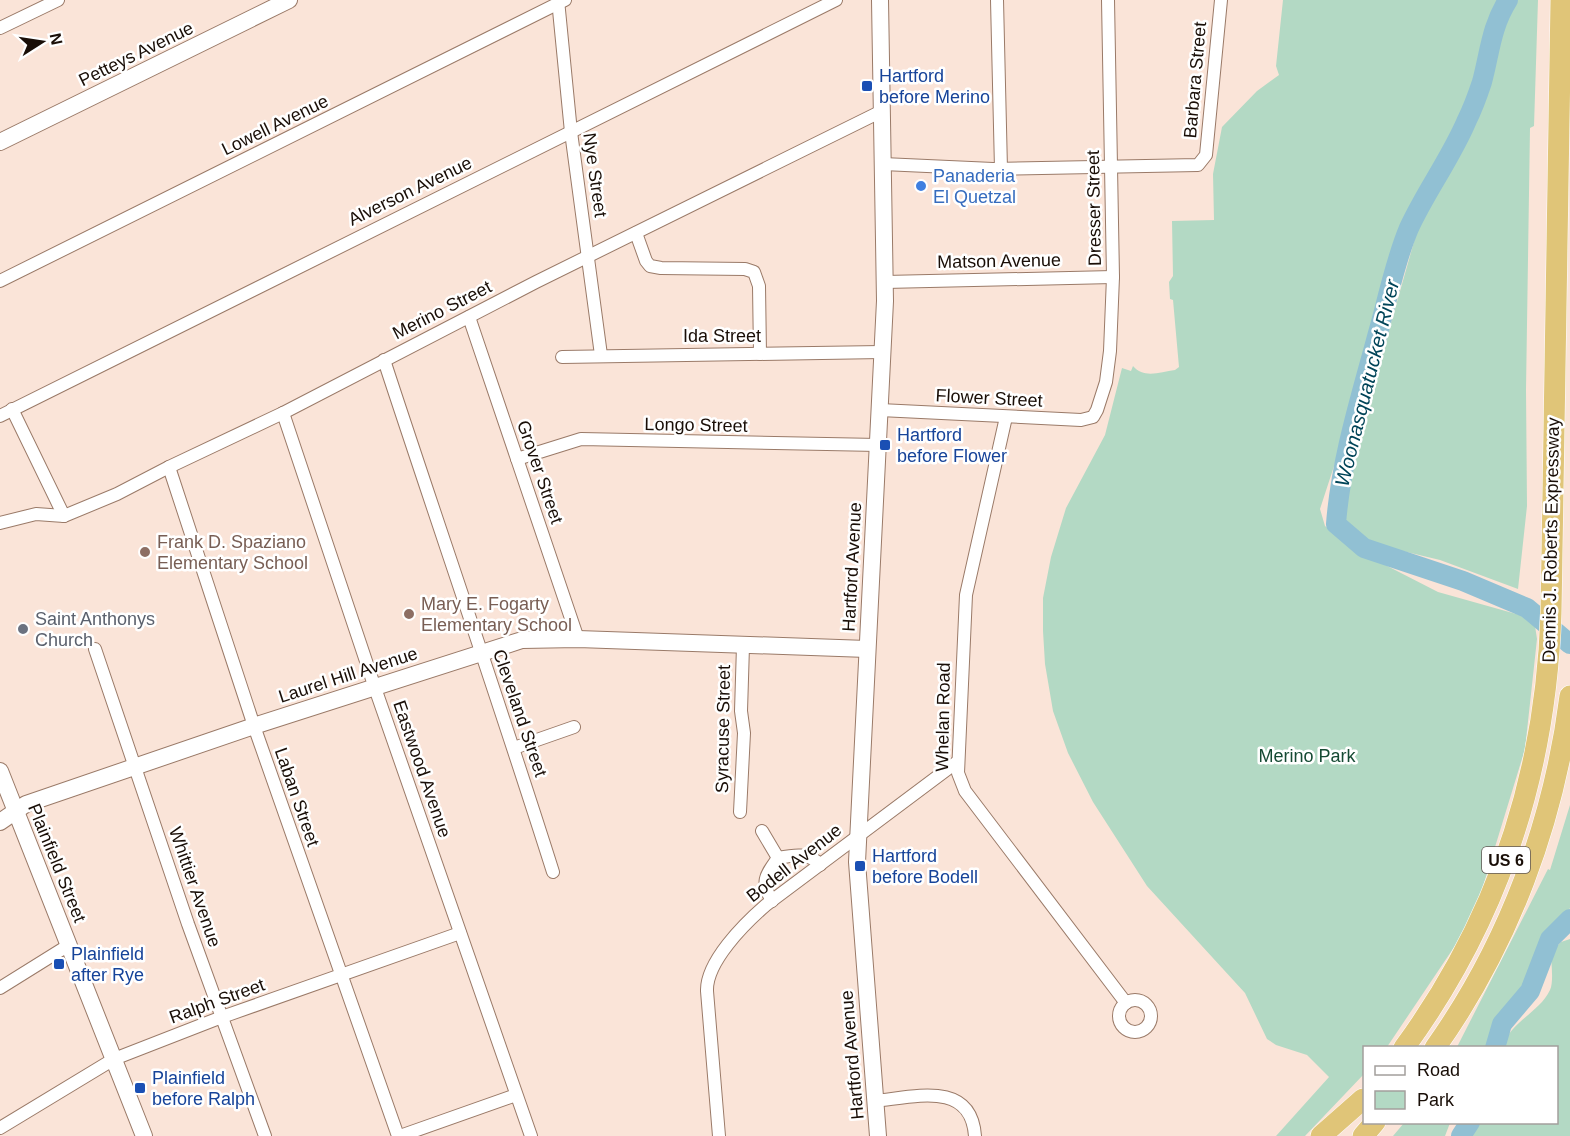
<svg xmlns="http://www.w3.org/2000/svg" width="1570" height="1136" font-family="Arial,sans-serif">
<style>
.green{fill:#b3d9c4}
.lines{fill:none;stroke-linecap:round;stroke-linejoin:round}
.river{stroke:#91c0d3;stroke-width:20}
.street-casing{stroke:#9a7a68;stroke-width:14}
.secondary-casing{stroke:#9a7a68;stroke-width:18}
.highway-casing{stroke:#fff;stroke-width:22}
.street{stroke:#fff;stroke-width:12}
.secondary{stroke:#fff;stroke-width:16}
.highway{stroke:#e0c578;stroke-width:21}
.transit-dot{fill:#1a4fb4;stroke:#fff;stroke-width:2}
.shop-dot{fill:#3f7fe0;stroke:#fff;stroke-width:2}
.education-dot{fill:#8d6e63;stroke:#fff;stroke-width:2}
.worship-dot{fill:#6b7280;stroke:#fff;stroke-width:2}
.labels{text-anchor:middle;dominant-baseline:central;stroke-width:5;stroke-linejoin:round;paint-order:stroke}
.shield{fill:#fff;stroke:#5e5651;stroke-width:1.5}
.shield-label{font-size:16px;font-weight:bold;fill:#190e07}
.street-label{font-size:18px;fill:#190e07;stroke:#fff}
.transit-label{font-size:18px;fill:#164399;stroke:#fff;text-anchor:start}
.shop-label{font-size:18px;fill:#366cbe;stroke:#fff;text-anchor:start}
.education-label{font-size:18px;fill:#785e54;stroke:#fff;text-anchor:start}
.worship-label{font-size:18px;fill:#5b616d;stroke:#fff;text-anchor:start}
.park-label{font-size:18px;fill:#154a33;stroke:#fff}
.water-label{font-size:20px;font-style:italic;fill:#004458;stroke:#fff}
</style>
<rect width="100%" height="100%" fill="#fae4d8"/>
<g class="green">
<path d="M1283,0H1499L1506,16L1515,0H1538L1534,126L1530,128L1526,390L1527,506L1518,589L1440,560L1369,543L1356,536L1341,520L1339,506L1343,472L1378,369L1421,217L1432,192L1451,168L1484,100L1421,200L1320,509L1325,526L1356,550L1438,592L1534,619L1537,639L1525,749L1473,919L1387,1047L1364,1048V1074L1305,1136H1276L1329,1077L1307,1055L1276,1045L1267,1039L1245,993L1147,886L1093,802L1068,753L1053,711L1045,664L1043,631V598L1051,557L1066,508L1105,435L1122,368L1131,371L1133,366C1144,379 1160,372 1175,370L1179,367L1173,300L1170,299L1169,282L1173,276L1172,221L1214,220L1213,174L1222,127L1257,91L1279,75L1276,66Z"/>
<path d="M1570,805V908L1551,939L1533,978L1488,1047H1457L1548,869L1550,870Z"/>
<path d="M1570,939V1136H1464L1467,1123L1556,1122V1048L1502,1047C1512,1020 1539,1013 1550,990C1554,981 1551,963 1551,952L1561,942Z"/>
<path d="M1404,1123V1122L1450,1123L1445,1136H1393Z"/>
</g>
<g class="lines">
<g class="river">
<path d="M1508,0C1491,27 1490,52 1482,82C1478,94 1473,108 1467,120C1451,158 1426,191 1409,228C1395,261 1388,298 1378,333C1361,396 1341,459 1336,524L1364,548L1463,581L1527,608L1570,644"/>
<path d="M1495,1048L1502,1024L1530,991L1550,939L1570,919"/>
<path d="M1461,1136L1470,1122"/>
</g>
<defs>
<g id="street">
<path d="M558,0L571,132L601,355"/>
<path d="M997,0L1001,169"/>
<path d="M0,28L58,0"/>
<path d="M883,164L993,169L1198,165L1206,155L1221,0"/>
<path d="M636,233L646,261L650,266L661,268L745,269L754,272L759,286L760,354"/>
<path d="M0,281L565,0"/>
<path d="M885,282L1113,277"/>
<path d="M469,317L578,639"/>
<path d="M562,357L882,352"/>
<path d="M384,360C440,531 499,701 553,872"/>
<path d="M12,409L64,516"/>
<path d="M880,410L1081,420L1093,417L1097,410L1106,382L1110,351L1113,277L1108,0"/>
<path d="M283,413L375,688L531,1136"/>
<path d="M0,416L836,0"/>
<path d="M1006,417L966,595L958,773L965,791L1126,1003"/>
<path d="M517,459L581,439L878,445"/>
<path d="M169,467L254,726L398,1136"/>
<path d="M0,523L36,514L64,516L117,494L169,467L283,413L536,282L882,111"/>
<path d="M95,649L188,924L265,1136"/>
<path d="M514,748L574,727"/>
<path d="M740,812L744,733L741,711L743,646"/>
<path d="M762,831L778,858"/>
<path d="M772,901C760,881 766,875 778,858C793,855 810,852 820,865"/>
<path d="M0,988L69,945"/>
<circle cx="1135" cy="1016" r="16"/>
<path d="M875,1101C914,1097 971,1080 975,1136"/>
<path d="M0,1128L114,1059L222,1017L460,933"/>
<path d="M400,1136L516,1095"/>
<path d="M719,1136L707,991C706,962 744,924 766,905L957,762"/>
</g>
<g id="secondary">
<path d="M0,142L289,0"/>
<path d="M0,771L144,1136"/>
<path d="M0,822L26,804L254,726L522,640L578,639L867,649"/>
<path d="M878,1136L857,862L885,301L880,0"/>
</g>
<g id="highway">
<path d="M1404,1048C1499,918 1546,774 1551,613L1561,0"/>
<path d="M1435,1048C1509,944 1554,822 1570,696"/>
<path d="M1321,1136L1363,1099"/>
<path d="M1363,1136L1375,1122"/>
</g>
</defs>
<use href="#street" class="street-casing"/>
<use href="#secondary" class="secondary-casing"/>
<use href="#highway" class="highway-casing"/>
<use href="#street" class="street"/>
<use href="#secondary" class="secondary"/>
<use href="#highway" class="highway"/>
</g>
<g class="transit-dot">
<rect x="861" y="80" width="12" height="12" rx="3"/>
<rect x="879" y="439" width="12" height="12" rx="3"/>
<rect x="854" y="860" width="12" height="12" rx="3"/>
<rect x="53" y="958" width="12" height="12" rx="3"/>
<rect x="134" y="1082" width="12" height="12" rx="3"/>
</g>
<circle class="shop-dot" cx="921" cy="186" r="6"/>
<g class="education-dot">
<circle cx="145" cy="552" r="6"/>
<circle cx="409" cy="614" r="6"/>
</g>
<circle class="worship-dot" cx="23" cy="629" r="6"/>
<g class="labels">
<rect class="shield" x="1482" y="847" width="48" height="26" rx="4.5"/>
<g class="shield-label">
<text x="1506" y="860">US 6</text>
</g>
<g class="street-label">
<text transform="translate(136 54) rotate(-26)">Petteys Avenue</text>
<text transform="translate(1195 80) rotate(-85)">Barbara Street</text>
<text transform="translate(275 125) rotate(-26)">Lowell Avenue</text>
<text transform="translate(595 175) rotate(82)">Nye Street</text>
<text transform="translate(410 191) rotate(-26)">Alverson Avenue</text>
<text transform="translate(1094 208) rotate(-91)">Dresser Street</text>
<text transform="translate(999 261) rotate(-1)">Matson Avenue</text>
<text transform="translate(442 310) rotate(-27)">Merino Street</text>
<text x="722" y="336">Ida Street</text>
<text transform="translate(989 398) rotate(3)">Flower Street</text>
<text transform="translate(696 425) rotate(1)">Longo Street</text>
<text transform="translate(540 472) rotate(71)">Grover Street</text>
<text transform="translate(1551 540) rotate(-89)">Dennis J. Roberts Expressway</text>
<text transform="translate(852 567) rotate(-87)">Hartford Avenue</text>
<text transform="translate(348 675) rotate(-18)">Laurel Hill Avenue</text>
<text transform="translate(520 713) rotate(71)">Cleveland Street</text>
<text transform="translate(943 717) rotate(-89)">Whelan Road</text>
<text transform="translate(723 729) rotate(-89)">Syracuse Street</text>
<text transform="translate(422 769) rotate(71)">Eastwood Avenue</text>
<text transform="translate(297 797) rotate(71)">Laban Street</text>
<text transform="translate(57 863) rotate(68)">Plainfield Street</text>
<text transform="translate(794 863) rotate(-38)">Bodell Avenue</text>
<text transform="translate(195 887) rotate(71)">Whittier Avenue</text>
<text transform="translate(217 1001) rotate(-20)">Ralph Street</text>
<text transform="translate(852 1055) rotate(-95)">Hartford Avenue</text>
</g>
<g class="transit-label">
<text x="879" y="76">Hartford<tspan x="879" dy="21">before Merino</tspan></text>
<text x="897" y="435">Hartford<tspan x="897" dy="21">before Flower</tspan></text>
<text x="872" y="856">Hartford<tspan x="872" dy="21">before Bodell</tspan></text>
<text x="71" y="954">Plainfield<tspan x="71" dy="21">after Rye</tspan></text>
<text x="152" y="1078">Plainfield<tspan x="152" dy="21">before Ralph</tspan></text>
</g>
<g class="shop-label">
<text x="933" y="176">Panaderia<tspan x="933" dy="21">El Quetzal</tspan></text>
</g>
<g class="education-label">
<text x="157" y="542">Frank D. Spaziano<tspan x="157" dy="21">Elementary School</tspan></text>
<text x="421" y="604">Mary E. Fogarty<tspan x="421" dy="21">Elementary School</tspan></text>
</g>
<g class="worship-label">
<text x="35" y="619">Saint Anthonys<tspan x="35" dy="21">Church</tspan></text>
</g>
<g class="park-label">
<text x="1307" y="756">Merino Park</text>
</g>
<g class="water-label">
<text transform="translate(1367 383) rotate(-76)">Woonasquatucket River</text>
</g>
</g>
<rect x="1363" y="1046" width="195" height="78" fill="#ffffff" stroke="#a39f9c" stroke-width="1.5"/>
<rect x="1375" y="1066" width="30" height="9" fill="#ffffff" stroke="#a39f9c" stroke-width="1.5"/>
<text x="1417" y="1076" font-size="18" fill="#190e07">Road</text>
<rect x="1375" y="1091" width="30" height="18" fill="#b3d9c4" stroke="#a39f9c" stroke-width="1.5"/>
<text x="1417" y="1106" font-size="18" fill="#190e07">Park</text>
<g transform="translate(42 42) rotate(78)" stroke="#ffffff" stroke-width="4.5" paint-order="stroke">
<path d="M0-4.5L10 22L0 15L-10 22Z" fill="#190e07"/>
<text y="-9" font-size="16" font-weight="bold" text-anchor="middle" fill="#190e07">N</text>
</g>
</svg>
